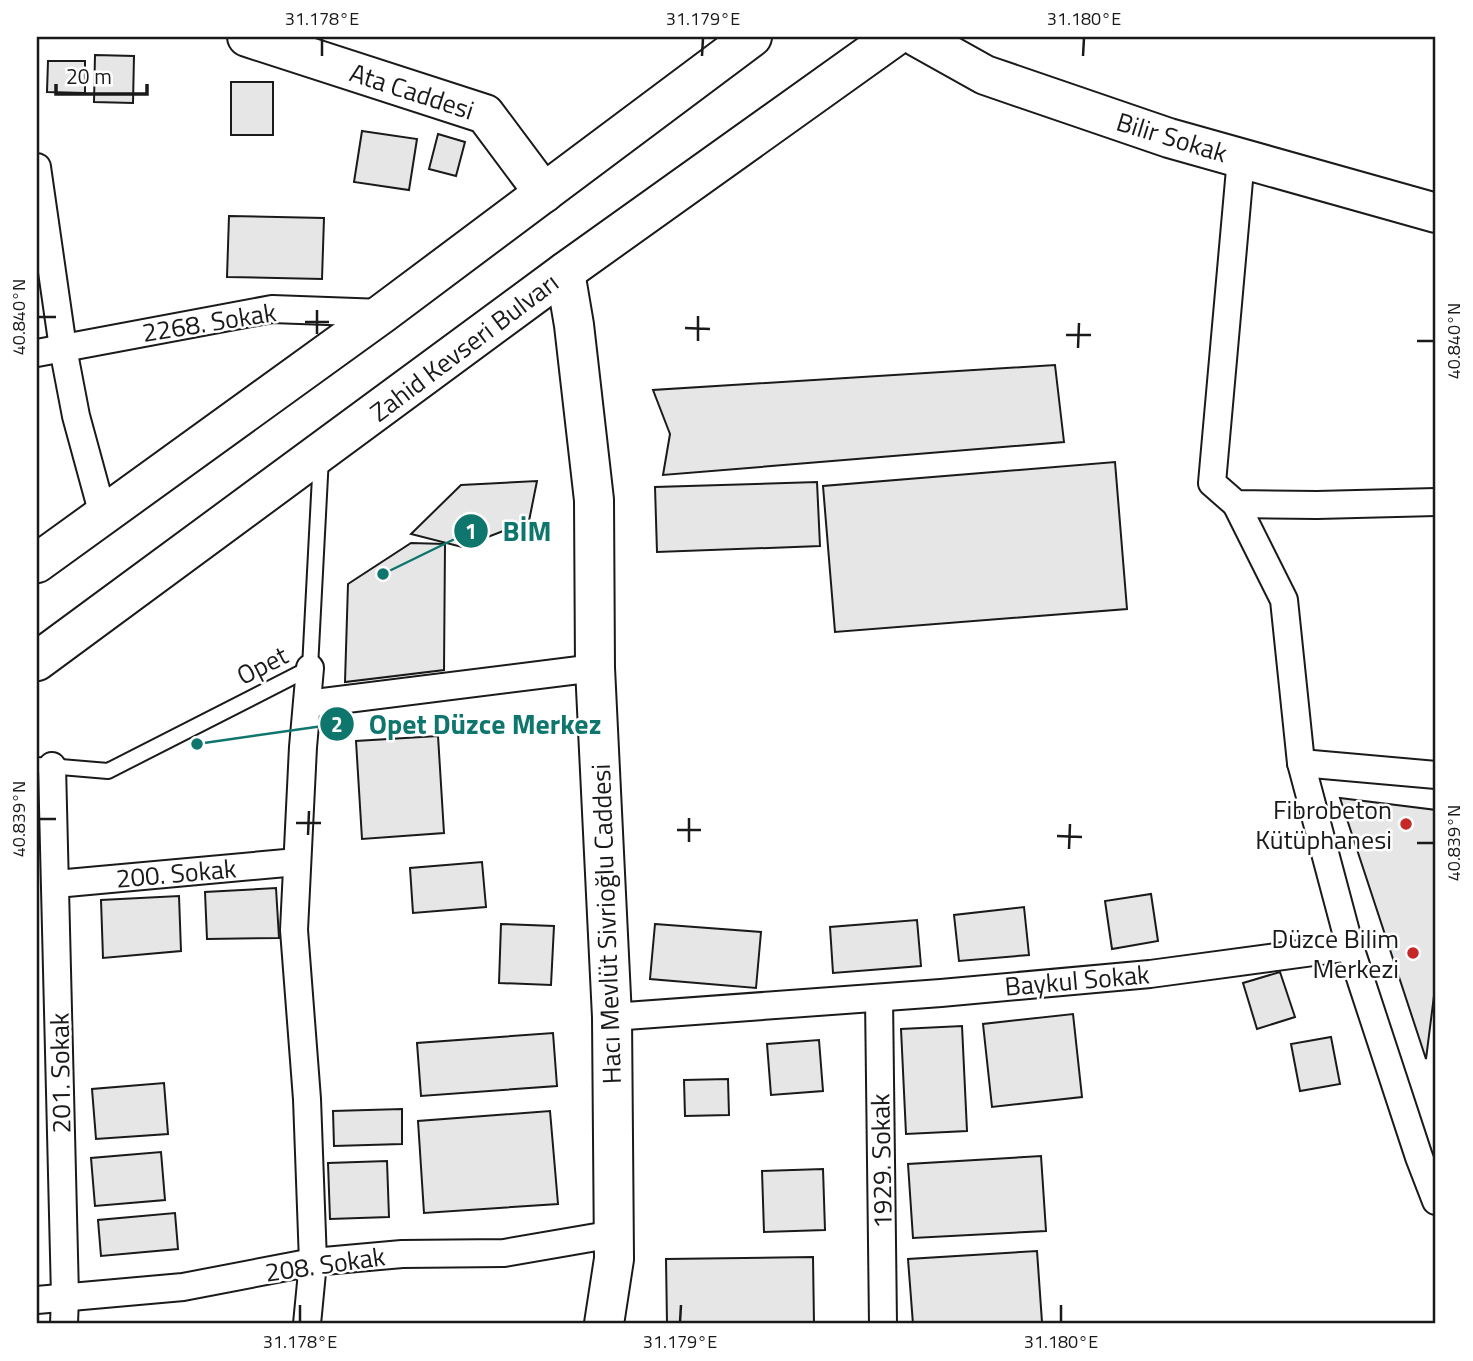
<svg xmlns="http://www.w3.org/2000/svg" width="1473" height="1361" font-family="'Titillium Web',sans-serif">
<style>
.building{fill:#e6e6e6;stroke:#1a1a1a;stroke-width:2}
.lines{fill:none;stroke-linecap:round;stroke-linejoin:round}
.lane-casing{stroke:#1a1a1a;stroke-width:18}
.street-casing{stroke:#1a1a1a;stroke-width:30}
.secondary-casing{stroke:#1a1a1a;stroke-width:42}
.primary-casing{stroke:#1a1a1a;stroke-width:42}
.lane{stroke:#fff;stroke-width:14}
.street{stroke:#fff;stroke-width:26}
.secondary{stroke:#fff;stroke-width:38}
.primary{stroke:#fff;stroke-width:38}
.ticks{fill:none;stroke:#1a1a1a;stroke-width:2.5}
.poi-dot{fill:#c62828;stroke:#fff;stroke-width:2.5}
.labels{text-anchor:middle;dominant-baseline:central;stroke-width:5;stroke-linejoin:round;paint-order:stroke}
.street-label{font-size:26px;fill:#1a1a1a;stroke:#fff}
.poi-label{font-size:26px;fill:#1a1a1a;stroke:#fff;text-anchor:end}
.leader{fill:none;stroke:#0f766e;stroke-width:2.5}
.callout-dot{fill:#0f766e;stroke:#fff;stroke-width:2.5}
.mark-label{font-size:21px;text-anchor:middle;font-weight:bold;fill:#fff}
.callout-label{font-size:28px;text-anchor:middle;font-weight:bold;fill:#0f766e;stroke:#fff;stroke-width:5;stroke-linejoin:round;paint-order:stroke}
.neatline{fill:none;stroke:#1a1a1a;stroke-width:2.5}
.ticks-label{font-size:18px;text-anchor:middle;fill:#1a1a1a}
</style>
<rect width="100%" height="100%" fill="#fff"/>
<g class="building">
<path d="M95,55L134,56L133,103L94,102Z"/>
<path d="M48,61H85V93L47,92Z"/>
<rect x="231" y="82" width="42" height="53"/>
<path d="M362,131L417,139L409,190L354,182Z"/>
<path d="M438,134L465,142L456,176L429,169Z"/>
<path d="M229,216L324,218L322,279L227,277Z"/>
<path d="M1055,365L1064,442L663,475L670,434L653,390Z"/>
<path d="M1115,462L1127,609L835,632L823,486Z"/>
<path d="M537,481L529,521L462,547L411,534L461,485Z"/>
<path d="M817,482L820,546L657,552L655,487Z"/>
<path d="M411,543L445,544L444,670L345,682L348,584Z"/>
<path d="M438,736L444,833L362,839L356,741Z"/>
<path d="M1340,798L1436,810V980L1426,1059Z"/>
<path d="M482,862L486,907L413,913L410,868Z"/>
<path d="M276,888L279,938L207,939L205,892Z"/>
<path d="M1151,894L1158,941L1112,949L1105,901Z"/>
<path d="M179,896L181,951L103,958L101,900Z"/>
<path d="M1024,907L1029,955L959,961L954,915Z"/>
<path d="M917,920L921,966L833,973L830,927Z"/>
<path d="M501,924L554,926L551,985L499,983Z"/>
<path d="M655,924L761,932L756,988L650,979Z"/>
<path d="M1280,972L1295,1017L1257,1029L1243,983Z"/>
<path d="M1073,1014L1082,1097L992,1107L983,1024Z"/>
<path d="M962,1026L967,1131L906,1134L901,1029Z"/>
<path d="M553,1033L557,1086L421,1096L417,1043Z"/>
<path d="M1331,1037L1340,1084L1300,1091L1291,1044Z"/>
<path d="M819,1040L823,1091L771,1095L767,1044Z"/>
<path d="M728,1079L729,1115L685,1116L684,1080Z"/>
<path d="M164,1083L168,1134L96,1139L92,1089Z"/>
<path d="M402,1109V1144L334,1146L333,1111Z"/>
<path d="M550,1111L558,1204L424,1213L418,1121Z"/>
<path d="M161,1152L165,1200L95,1206L91,1158Z"/>
<path d="M1041,1156L1046,1231L913,1238L908,1164Z"/>
<path d="M387,1161L389,1217L330,1219L328,1163Z"/>
<path d="M823,1169L825,1230L764,1232L762,1171Z"/>
<path d="M175,1213L178,1249L101,1256L98,1220Z"/>
<path d="M1037,1251L1042,1322L1011,1324H913L908,1259Z"/>
<path d="M813,1257L814,1324H667L666,1259Z"/>
</g>
<g class="lines">
<defs>
<path id="lane" d="M37,765L108,771L310,668L321,457"/>
<g id="street">
<path d="M1241,158L1212,483L1236,504L1317,505L1436,502"/>
<path d="M37,167L63,348L76,416L103,515"/>
<path d="M37,353L272,309L383,313"/>
<path d="M307,704L595,668"/>
<path d="M1301,763L1436,775"/>
<path d="M52,766L65,1296L64,1324"/>
<path d="M56,884L297,862"/>
<path d="M1350,947L1419,1157L1436,1201"/>
<path d="M879,998L883,1324"/>
<path d="M612,1017L941,993L1150,974L1350,947L1301,763L1284,600L1236,504"/>
<path d="M37,1300L183,1287L313,1262L402,1254L504,1253L614,1234"/>
<path d="M307,1324L313,1262L307,1099L294,930L303,747L310,668"/>
</g>
<g id="secondary">
<path d="M247,37L485,114L544,193"/>
<path d="M917,37L985,75L1169,138L1436,213"/>
<path d="M565,272L574,325L594,500L595,668L612,1017L614,1259L604,1324"/>
</g>
<g id="primary">
<path d="M37,563L383,313L752,37"/>
<path d="M37,661L565,272L894,37"/>
</g>
</defs>
<use href="#lane" class="lane-casing"/>
<use href="#street" class="street-casing"/>
<use href="#secondary" class="secondary-casing"/>
<use href="#primary" class="primary-casing"/>
<use href="#lane" class="lane"/>
<use href="#street" class="street"/>
<use href="#secondary" class="secondary"/>
<use href="#primary" class="primary"/>
</g>
<path class="ticks" d="M322,56V38M702,56L703,38M1083,56L1084,38M38,317H56M305,322H329M685,328L710,329M317,334V310M1066,335H1091M698,341V316M1417,341H1434M1078,348L1079,323M38,819H56M296,823H321M677,830H701M308,835L309,811M1057,836L1082,837M689,842V818M1417,843H1434M1069,849L1070,824M300,1322V1305M680,1322L681,1305M1061,1322V1305"/>
<g class="poi-dot">
<circle cx="1406" cy="824" r="7"/>
<circle cx="1413" cy="953" r="7"/>
</g>
<g class="labels">
<g class="street-label">
<text transform="translate(412 91) rotate(18)">Ata Caddesi</text>
<text transform="translate(1172 137) rotate(17)">Bilir Sokak</text>
<text transform="translate(209 322) rotate(-9)">2268. Sokak</text>
<text transform="translate(464 347) rotate(-37)">Zahid Kevseri Bulvarı</text>
<text transform="translate(262 665) rotate(-27)">Opet</text>
<text transform="translate(176 873) rotate(-5)">200. Sokak</text>
<text transform="translate(606 924) rotate(-92)">Hacı Mevlüt Sivrioğlu Caddesi</text>
<text transform="translate(1077 980) rotate(-5)">Baykul Sokak</text>
<text transform="translate(60 1073) rotate(-91)">201. Sokak</text>
<text transform="translate(881 1161) rotate(-91)">1929. Sokak</text>
<text transform="translate(325 1264) rotate(-8)">208. Sokak</text>
</g>
<g class="poi-label">
<text x="1392" y="809">Fibrobeton<tspan x="1392" dy="30">Kütüphanesi</tspan></text>
<text x="1399" y="938">Düzce Bilim<tspan x="1399" dy="30">Merkezi</tspan></text>
</g>
</g>
<path class="leader" d="M383 574L471 531M197 744L337 724"/>
<g class="callout-dot">
<circle cx="383" cy="574" r="7"/>
<circle cx="197" cy="744" r="7"/>
<circle cx="471" cy="531" r="18"/>
<circle cx="337" cy="724" r="18"/>
</g>
<g class="mark-label">
<text x="471" y="539">1</text>
<text x="337" y="732">2</text>
</g>
<g class="callout-label">
<text x="527" y="541">BİM</text>
<text x="485" y="734">Opet Düzce Merkez</text>
</g>
<rect width="1473" height="1361" fill="none" stroke="#ffffff" stroke-width="77"/>
<path d="M56 84v10h91v-10" fill="none" stroke="#1a1a1a" stroke-width="3.5"/>
<text x="66" y="84" font-size="21" fill="#1a1a1a" stroke="#ffffff" stroke-width="5" paint-order="stroke">20 m</text>
<rect x="38" y="38" width="1396" height="1284" class="neatline"/>
<g class="ticks-label">
<text x="322" y="25">31.178°E</text>
<text x="703" y="25">31.179°E</text>
<text x="1084" y="25">31.180°E</text>
<text transform="translate(19 317) rotate(-90)" y="6">40.840°N</text>
<text transform="translate(1454 341) rotate(-90)" y="6">40.840°N</text>
<text transform="translate(19 819) rotate(-90)" y="6">40.839°N</text>
<text transform="translate(1454 843) rotate(-90)" y="6">40.839°N</text>
<text x="300" y="1348">31.178°E</text>
<text x="680" y="1348">31.179°E</text>
<text x="1061" y="1348">31.180°E</text>
</g>
</svg>
